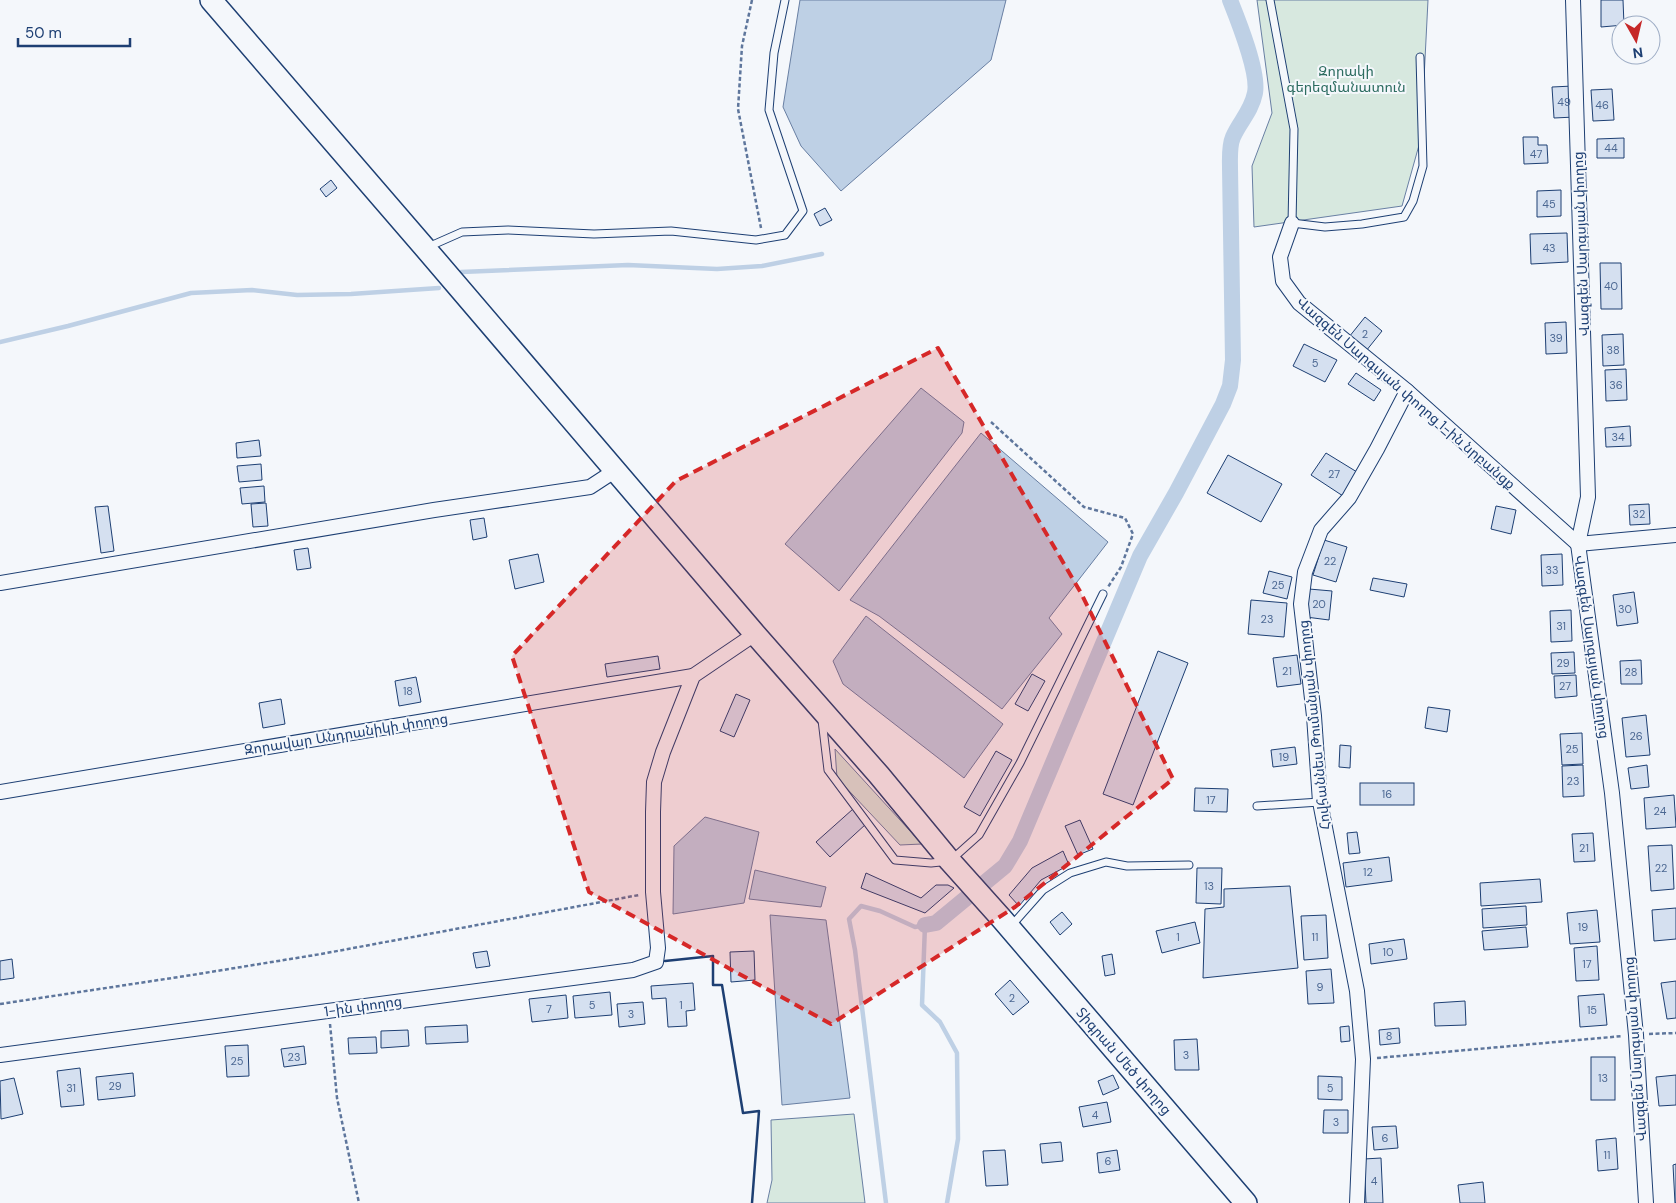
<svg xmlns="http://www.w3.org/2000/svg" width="1676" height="1203" font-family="'DM Sans','Noto Sans Armenian',sans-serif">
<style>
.green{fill:#d7e8df;stroke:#687fa3}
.water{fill:#bed0e5;stroke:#687fa3}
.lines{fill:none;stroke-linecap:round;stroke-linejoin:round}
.stream{stroke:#bed0e5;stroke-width:4.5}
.canal{stroke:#bed0e5;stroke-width:16}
.building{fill:#d5e0f0;stroke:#1d3f73}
.service-casing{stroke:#1d3f73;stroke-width:9}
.minor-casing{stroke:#1d3f73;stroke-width:16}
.primary-casing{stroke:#1d3f73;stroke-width:24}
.path{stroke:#5e769c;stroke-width:2.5;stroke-dasharray:4 2.5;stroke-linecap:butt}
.service{stroke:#f4f7fb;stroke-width:7}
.minor{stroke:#f4f7fb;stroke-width:14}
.primary{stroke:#f4f7fb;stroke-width:21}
.wall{stroke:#1d3f73;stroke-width:2.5}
.marked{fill:#d62828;fill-opacity:0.2;stroke:#d62828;stroke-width:4;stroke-dasharray:10 6;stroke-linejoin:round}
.labels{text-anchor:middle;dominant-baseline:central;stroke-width:4;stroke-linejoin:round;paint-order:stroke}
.number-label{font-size:11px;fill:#4b6792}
.park-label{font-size:14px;fill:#2c6c60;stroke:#f4f7fb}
.street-label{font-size:14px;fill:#1d3f73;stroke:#f4f7fb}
</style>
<rect width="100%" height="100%" fill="#f4f7fb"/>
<g class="green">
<path d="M1257,0H1428L1421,138L1402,206L1254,227L1252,166L1272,113Z"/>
<path d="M835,749L922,844L900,845L837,778Z"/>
<path d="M854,1114L865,1203H767L772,1180L771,1120Z"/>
</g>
<g class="water">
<path d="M800,0H1006L991,60L841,191L801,146L783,107Z"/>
<path d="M921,388L964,422L962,433L839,591L785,544Z"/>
<path d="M981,433L1108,542L1049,618L1062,634L1002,709L879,616L850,600Z"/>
<path d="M866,616L1003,724L964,778L843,684L833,661Z"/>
<path d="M705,817L759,832L744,903L673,914L674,846Z"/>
<path d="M755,870L826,887L821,907L749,899Z"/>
<path d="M770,915L826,920L850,1098L782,1105Z"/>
</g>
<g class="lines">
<g class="stream">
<path d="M461,272L628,265L717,269L762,266L822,254"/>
<path d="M0,342L68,326L191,293L252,290L297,295L351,294L439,288"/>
<path d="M886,1203L855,950L849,919L861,906L880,911L915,927L925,925L922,1005L940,1022L957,1053L958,1139L947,1203"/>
</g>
<path class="canal" d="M925,925L936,923L1005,866L1020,841L1140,556L1176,493L1223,404L1230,386L1233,360L1230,168C1230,159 1229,146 1233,137C1240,121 1251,112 1255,93C1259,72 1238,20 1230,0"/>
</g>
<g class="building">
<path d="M1601,0H1623L1624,25L1601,27Z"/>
<path d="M1573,86L1575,117L1554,118L1552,87Z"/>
<path d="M1612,89L1614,120L1593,121L1591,90Z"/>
<path d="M1523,137H1538V145H1547L1548,163L1524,164Z"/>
<path d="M1624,138V158H1597V139Z"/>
<path d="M331,180L337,188L326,197L320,189Z"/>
<path d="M1561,190V216L1537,217V191Z"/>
<path d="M825,208L832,220L820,226L814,214Z"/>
<path d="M1567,233L1568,262L1531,264L1530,234Z"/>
<path d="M1600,263H1621L1622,309H1601Z"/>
<path d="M1365,317L1382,331L1366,351L1349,337Z"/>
<path d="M1566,322L1567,353L1546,354L1545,323Z"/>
<path d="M1623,334L1624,365L1603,366L1602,335Z"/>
<path d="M1304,344L1337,360L1325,382L1293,366Z"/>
<path d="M1626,369L1627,400L1606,401L1605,370Z"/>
<path d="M1356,373L1381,390L1374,401L1348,384Z"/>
<path d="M1630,426L1631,446L1606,447L1605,428Z"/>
<path d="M259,440L261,456L237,458L236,443Z"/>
<path d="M1326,453L1357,472L1343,496L1311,475Z"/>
<path d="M1228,455L1282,484L1261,522L1207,493Z"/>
<path d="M261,464L262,480L239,482L237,466Z"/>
<path d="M264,486L265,502L242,504L240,488Z"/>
<path d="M266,503L268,526L253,527L251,504Z"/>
<path d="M1649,504L1650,524L1630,525L1629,505Z"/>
<path d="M108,506L114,551L101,553L95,507Z"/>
<path d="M1496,506L1516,510L1511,534L1491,529Z"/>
<path d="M484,518L487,537L473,540L470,520Z"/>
<path d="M1324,540L1347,547L1336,582L1313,575Z"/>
<path d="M308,548L311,568L297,570L294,550Z"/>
<path d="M538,554L544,582L515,589L509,560Z"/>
<path d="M1562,554L1563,585L1542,586L1541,555Z"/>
<path d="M1269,571L1292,577L1287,599L1263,593Z"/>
<path d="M1373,578L1407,584L1404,597L1370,590Z"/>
<path d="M1309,589L1332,591L1329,620L1306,617Z"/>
<path d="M1634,592L1638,623L1617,626L1613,595Z"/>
<path d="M1251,600L1287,603L1284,637L1248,634Z"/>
<path d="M1571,610L1572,641L1551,642L1550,611Z"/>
<path d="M1158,651L1188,663L1133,805L1103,794Z"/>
<path d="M1574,652L1575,673L1552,674L1551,653Z"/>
<path d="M1297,655L1301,684L1277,687L1273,658Z"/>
<path d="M658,656L660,669L607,677L605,664Z"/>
<path d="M1641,660L1642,684H1621L1620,661Z"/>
<path d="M1032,674L1045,681L1028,711L1015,704Z"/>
<path d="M1576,675L1577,696L1555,698L1554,676Z"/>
<path d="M416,677L421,702L399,706L395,681Z"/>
<path d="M736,694L750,700L734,737L720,731Z"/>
<path d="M281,699L285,724L263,728L259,703Z"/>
<path d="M1428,707L1450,710L1447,732L1425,728Z"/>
<path d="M1646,715L1650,755L1626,757L1622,718Z"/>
<path d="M1582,733L1583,764L1562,765L1560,734Z"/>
<path d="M1340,745L1351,746L1350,768L1339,767Z"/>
<path d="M1295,747L1297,764L1273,767L1271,750Z"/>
<path d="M996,751L1012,760L980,816L964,807Z"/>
<path d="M1583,765L1584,796L1563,797L1562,766Z"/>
<path d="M1647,765L1649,787L1631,789L1628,768Z"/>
<rect x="1360" y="783" width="54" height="22"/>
<path d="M1195,788L1228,789L1227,812L1194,811Z"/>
<path d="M1674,795L1676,827L1646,829L1644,798Z"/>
<path d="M853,809L866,824L830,857L816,842Z"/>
<path d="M1080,820L1093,849L1078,855L1065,826Z"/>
<path d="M1357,832L1360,853L1349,854L1347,833Z"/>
<path d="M1593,833L1595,861L1574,862L1572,834Z"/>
<path d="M1672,845L1674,889L1651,891L1648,846Z"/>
<path d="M1063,851L1069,865L1041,880L1019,906L1009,895L1032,868Z"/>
<path d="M1389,857L1392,881L1346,887L1343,863Z"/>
<path d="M1197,868H1222L1221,904L1196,903Z"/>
<path d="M866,873L921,898L936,885H948L954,888L925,913L861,888Z"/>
<path d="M1540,879L1542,902L1481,906L1480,883Z"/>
<path d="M1290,886L1298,968L1203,978L1205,909L1224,907V889Z"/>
<path d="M1526,906L1527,925L1483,928L1482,909Z"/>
<path d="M1676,908V939L1654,941L1652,910Z"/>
<path d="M1597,910L1600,942L1570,944L1567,913Z"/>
<path d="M1062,912L1072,924L1060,935L1050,922Z"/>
<path d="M1326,915L1328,958L1304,960L1301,916Z"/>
<path d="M1195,922L1200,943L1162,953L1156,931Z"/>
<path d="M1526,927L1528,947L1484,950L1482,931Z"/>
<path d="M1404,939L1407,959L1371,964L1369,944Z"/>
<path d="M1597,946L1599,980L1576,981L1574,948Z"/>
<path d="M487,951L490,966L476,968L473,953Z"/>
<path d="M754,951L755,980L731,982L730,952Z"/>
<path d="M1112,954L1115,974L1105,976L1102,956Z"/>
<path d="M12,959L14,978L0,980V961Z"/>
<path d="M1331,969L1334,1003L1308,1004L1306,971Z"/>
<path d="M1010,980L1029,1002L1013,1015L995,994Z"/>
<path d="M1676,981V1018L1667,1019L1661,983Z"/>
<path d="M693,983L695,1010L686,1011L687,1026L668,1027L666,998L652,999L651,986Z"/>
<path d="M610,992L612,1015L575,1018L573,996Z"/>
<path d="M1604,994L1607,1025L1580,1027L1578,996Z"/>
<path d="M566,995L568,1018L532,1022L529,999Z"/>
<path d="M1465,1001L1466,1025L1435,1026L1434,1003Z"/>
<path d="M643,1002L645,1024L619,1027L617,1004Z"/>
<path d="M467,1025L468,1042L426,1044L425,1027Z"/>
<path d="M1349,1026L1350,1041L1341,1042L1340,1027Z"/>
<path d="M1399,1028L1400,1043L1380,1045L1379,1030Z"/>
<path d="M408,1030L409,1046L381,1048V1031Z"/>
<path d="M376,1037L377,1053L349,1054L348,1038Z"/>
<path d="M1197,1039L1199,1070H1175L1174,1040Z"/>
<path d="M248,1045L249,1076L227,1077L225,1046Z"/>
<path d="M304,1046L306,1064L284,1067L281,1049Z"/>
<rect x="1591" y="1057" width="24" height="43"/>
<path d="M80,1068L84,1105L61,1107L57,1071Z"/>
<path d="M133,1073L135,1096L98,1100L96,1077Z"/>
<path d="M1113,1075L1119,1088L1103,1095L1098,1081Z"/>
<path d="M1676,1075V1105L1659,1106L1656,1077Z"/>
<path d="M1318,1076L1342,1077V1100L1318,1099Z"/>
<path d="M14,1078L23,1114L1,1119L0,1081Z"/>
<path d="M1107,1102L1111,1122L1083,1127L1079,1107Z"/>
<path d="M1324,1110H1348V1133H1323Z"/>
<path d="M1396,1126L1398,1148L1374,1150L1372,1127Z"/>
<path d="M1616,1138L1618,1169L1598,1171L1596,1140Z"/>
<path d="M1061,1142L1063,1161L1042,1163L1040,1144Z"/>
<path d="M1005,1150L1008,1185L986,1186L983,1151Z"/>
<path d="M1117,1150L1120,1170L1099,1173L1097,1153Z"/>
<path d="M1381,1158L1383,1203H1366L1364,1159Z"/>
<path d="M1676,1164V1203H1675L1673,1165Z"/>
<path d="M1483,1182L1485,1203H1460L1458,1185Z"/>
</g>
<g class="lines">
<defs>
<g id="service">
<path d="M1270,0L1294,129L1292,223L1325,227L1362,224L1404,217L1413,201L1423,166L1420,57"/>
<path d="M428,247L462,232L508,230L594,234L671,231L756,240L785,235L803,211L769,110L774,53L785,0"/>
<path d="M822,720L828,770L895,860L931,863L950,861L979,835L1020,763L1103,594"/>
<path d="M1257,806L1320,802"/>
<path d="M1012,925L1043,890L1070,873L1106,862L1127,866L1189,865"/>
</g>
<g id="minor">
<path d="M1573,0L1588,497L1578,544L1612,793L1636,1035L1646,1203"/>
<path d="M1292,223L1280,257L1283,281L1299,303L1407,391L1578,544"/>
<path d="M1578,544L1676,535"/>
<path d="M0,583L434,510L590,487L616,470"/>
<path d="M0,792L693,676"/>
<path d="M0,1055L633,970L656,962L658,948L653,892V812L654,782L663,752L693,676L755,634"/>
<path d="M1357,1203L1363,1059L1357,991L1320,802L1314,716L1301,604L1305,572L1321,530L1349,498L1377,449L1407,391"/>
</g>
<path id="primary" d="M211,0L425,248L755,634L879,775L950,861L1002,919L1246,1203"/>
</defs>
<use href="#service" class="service-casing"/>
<use href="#minor" class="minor-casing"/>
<use href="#primary" class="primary-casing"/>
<g class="path">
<path d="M752,0L742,46L738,109L761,228"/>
<path d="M991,422L1084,507L1125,518L1133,534L1121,567L1108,587"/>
<path d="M0,1004L192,975L321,954L639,895"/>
<path d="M330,1024L337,1098L359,1203"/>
<path d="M1649,1034L1676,1033"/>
<path d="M1377,1058L1623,1036"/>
</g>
<use href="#service" class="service"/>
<use href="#minor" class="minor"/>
<use href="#primary" class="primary"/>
<path class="wall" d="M665,961L713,956V985H722L743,1113L759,1111L752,1203"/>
</g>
<path class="marked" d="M938,348L1081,593L1173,779L1015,907L831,1024L589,892L512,656L676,481Z"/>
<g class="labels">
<g class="number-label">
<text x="1564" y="102">49</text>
<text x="1602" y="105">46</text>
<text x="1611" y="148">44</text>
<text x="1536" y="154">47</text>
<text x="1549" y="204">45</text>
<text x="1549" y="248">43</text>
<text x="1611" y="286">40</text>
<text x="1365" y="334">2</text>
<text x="1556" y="338">39</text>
<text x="1613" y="350">38</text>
<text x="1315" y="363">5</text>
<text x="1616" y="385">36</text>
<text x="1618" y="437">34</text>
<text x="1334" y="474">27</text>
<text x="1639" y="514">32</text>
<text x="1330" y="561">22</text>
<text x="1552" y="570">33</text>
<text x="1278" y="585">25</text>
<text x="1319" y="604">20</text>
<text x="1625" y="609">30</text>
<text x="1267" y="619">23</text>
<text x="1561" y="626">31</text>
<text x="1563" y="663">29</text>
<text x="1287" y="671">21</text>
<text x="1631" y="672">28</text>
<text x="1565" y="686">27</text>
<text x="408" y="691">18</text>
<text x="1636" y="736">26</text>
<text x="1572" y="749">25</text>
<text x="1284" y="757">19</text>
<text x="1573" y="781">23</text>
<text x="1387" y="794">16</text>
<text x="1211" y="800">17</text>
<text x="1660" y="811">24</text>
<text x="1584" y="848">21</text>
<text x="1661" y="868">22</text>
<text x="1368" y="872">12</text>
<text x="1209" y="886">13</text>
<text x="1583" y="927">19</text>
<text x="1178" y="937">1</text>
<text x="1315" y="937">11</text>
<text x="1388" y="952">10</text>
<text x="1587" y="964">17</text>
<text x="1320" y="987">9</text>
<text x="1012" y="998">2</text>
<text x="592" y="1005">5</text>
<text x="681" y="1005">1</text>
<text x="549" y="1009">7</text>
<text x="1592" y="1010">15</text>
<text x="631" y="1014">3</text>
<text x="1389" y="1036">8</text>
<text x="1186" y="1055">3</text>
<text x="294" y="1057">23</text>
<text x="237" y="1061">25</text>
<text x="1603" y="1078">13</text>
<text x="115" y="1086">29</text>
<text x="71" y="1088">31</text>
<text x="1330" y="1088">5</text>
<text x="1095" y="1115">4</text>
<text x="1336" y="1122">3</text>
<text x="1385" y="1138">6</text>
<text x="1607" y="1155">11</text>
<text x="1108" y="1161">6</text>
<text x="1374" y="1181">4</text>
</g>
<g class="park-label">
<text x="1346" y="71">Զորակի<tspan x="1346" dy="16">գերեզմանատուն</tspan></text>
</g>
<g class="street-label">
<text transform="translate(1581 244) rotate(-92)">Վազգեն Սարգսյան փողոց</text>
<text transform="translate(1406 393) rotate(41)">Վազգեն Սարգսյան փողոց 1-ին նրբանցք</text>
<text transform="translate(1592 647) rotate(82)">Վազգեն Սարգսյան փողոց</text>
<text transform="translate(1314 725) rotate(-96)">Հովհաննես Թումանյան փողոց</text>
<text transform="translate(346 734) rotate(-9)">Զորավար Անդրանիկի փողոց</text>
<text transform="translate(363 1006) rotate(-8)">1-ին փողոց</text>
<text transform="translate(1635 1049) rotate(-94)">Վազգեն Սարգսյան փողոց</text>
<text transform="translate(1124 1061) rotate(49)">Տիգրան Մեծ փողոց</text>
</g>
</g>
<g transform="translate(1636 40) rotate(172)"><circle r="24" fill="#f4f7fb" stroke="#9eadc5"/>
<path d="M0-4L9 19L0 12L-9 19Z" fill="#c62828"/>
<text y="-8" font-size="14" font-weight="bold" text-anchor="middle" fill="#1d3f73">N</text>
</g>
<path d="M18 38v8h112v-8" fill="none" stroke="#1d3f73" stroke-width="2.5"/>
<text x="25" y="38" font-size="15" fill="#1d3f73" stroke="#f4f7fb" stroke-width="4" paint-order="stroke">50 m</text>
</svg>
